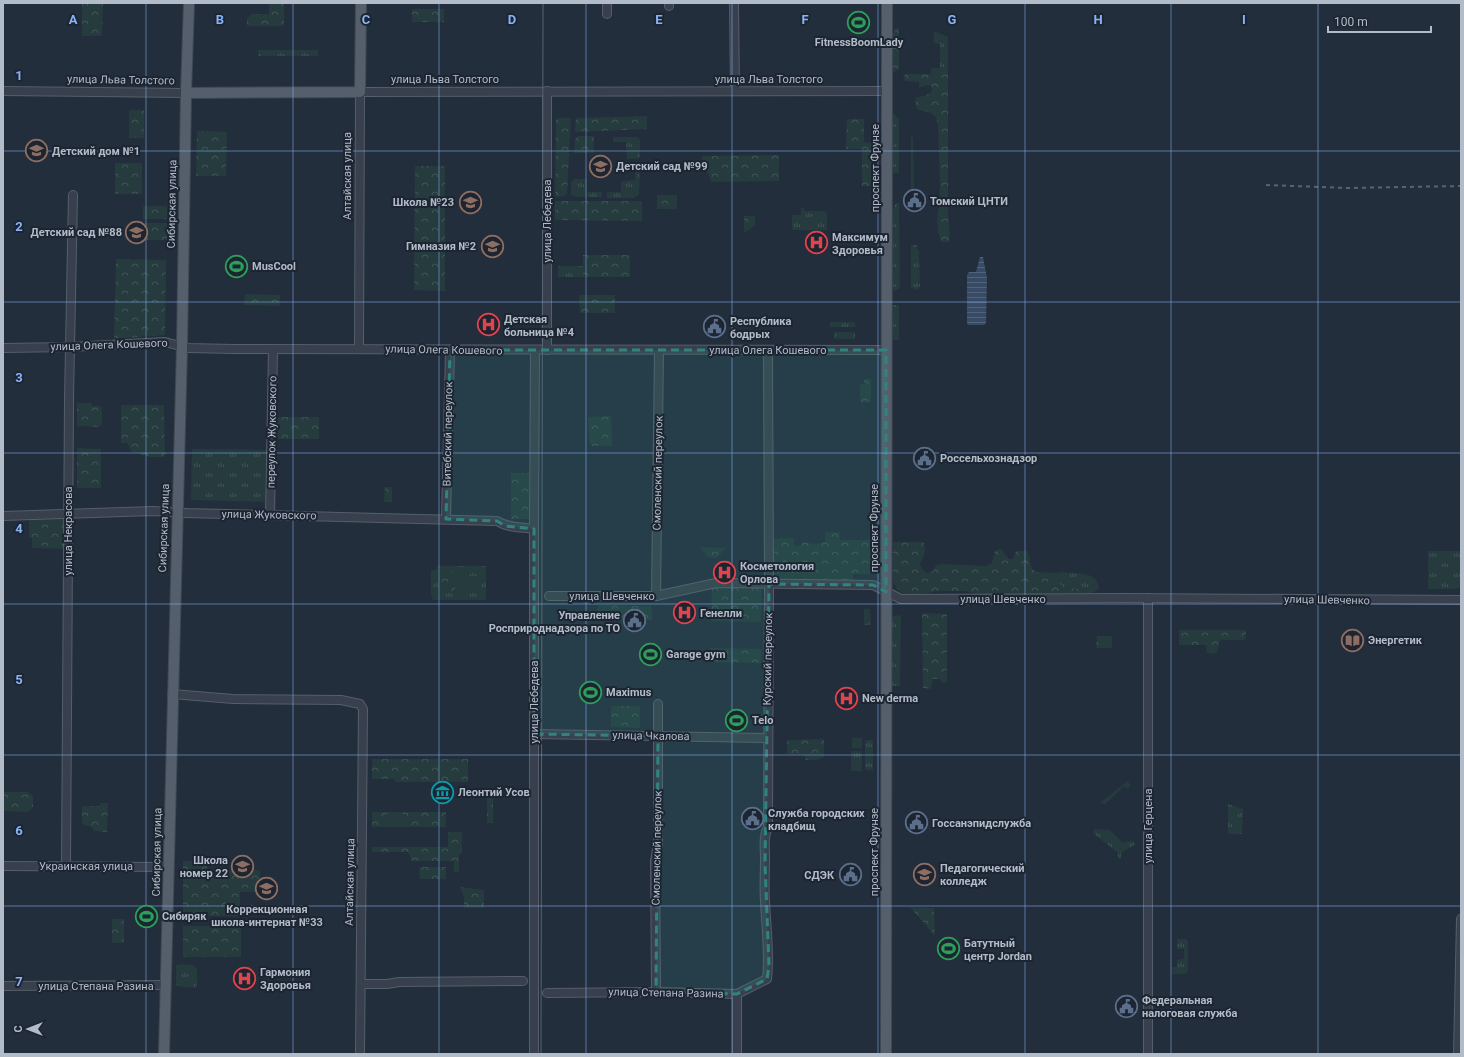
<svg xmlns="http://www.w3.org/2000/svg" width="1464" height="1057" font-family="Roboto,sans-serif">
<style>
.grass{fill:url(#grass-tufts)}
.forest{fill:url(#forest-crowns)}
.garden{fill:#253b3d}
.water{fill:url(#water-rules)}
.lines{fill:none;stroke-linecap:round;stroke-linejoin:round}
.minor-casing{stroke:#555e6a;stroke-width:10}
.major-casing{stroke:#404955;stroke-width:12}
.minor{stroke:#37404c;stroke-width:8}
.major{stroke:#555f6c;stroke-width:10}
.tram{stroke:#596473;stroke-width:1}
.rail{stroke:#596473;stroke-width:2;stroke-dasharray:4 4;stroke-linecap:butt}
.marked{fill:#308480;fill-opacity:0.2;stroke:#308480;stroke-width:3;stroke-dasharray:8 5;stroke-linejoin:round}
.grid{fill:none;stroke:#87b3f8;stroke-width:1;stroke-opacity:0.55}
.labels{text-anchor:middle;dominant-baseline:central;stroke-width:4;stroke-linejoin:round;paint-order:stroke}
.poi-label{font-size:11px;font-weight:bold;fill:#b2bbc8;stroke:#1c2531;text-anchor:start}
.street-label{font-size:11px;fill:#b2bbc8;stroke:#1c2531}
.grid-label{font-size:13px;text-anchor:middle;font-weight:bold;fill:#87b3f8;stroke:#1c2531;stroke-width:4;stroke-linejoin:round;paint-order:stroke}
</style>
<defs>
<pattern id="grass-tufts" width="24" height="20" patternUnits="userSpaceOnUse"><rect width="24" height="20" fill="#253b3d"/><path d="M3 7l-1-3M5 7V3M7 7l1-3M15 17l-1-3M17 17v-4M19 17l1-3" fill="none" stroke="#425558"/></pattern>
<pattern id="forest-crowns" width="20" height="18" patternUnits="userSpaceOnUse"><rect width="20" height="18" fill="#253b3d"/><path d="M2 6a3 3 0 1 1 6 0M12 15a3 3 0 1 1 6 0" fill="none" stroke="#425558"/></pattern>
<pattern id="water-rules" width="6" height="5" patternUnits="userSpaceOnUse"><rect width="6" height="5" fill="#384b66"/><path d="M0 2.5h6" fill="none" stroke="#52637a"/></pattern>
</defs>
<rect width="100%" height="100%" fill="#232e3c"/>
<g class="grass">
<path d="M934,31L948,37V74H931V68H940V44L934,43Z"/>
<rect x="258" y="50" width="60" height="6"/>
<path d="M893,112L899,120V173H893Z"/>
<path d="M613,137H637L640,140V157L637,159H627L626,142H613Z"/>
<path d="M911,137H913L914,195L911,197Z"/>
<path d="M623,163H637L640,167L639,194L634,198H607V192H621V181L635,180V167H621Z"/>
<path d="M574,179H587V192H602V197H575L571,194V182Z"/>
<path d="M896,203H899L900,288L893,292V210Z"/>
<path d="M804,207V211H824L827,214V230H792V215H801V208Z"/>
<path d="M911,245H917V249L919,251L920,286L917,290L911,288Z"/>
<rect x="558" y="266" width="25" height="11"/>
<rect x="893" y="305" width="6" height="35"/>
<rect x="830" y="322" width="25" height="5"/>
<rect x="834" y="332" width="21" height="7"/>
<path d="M192,449L266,450L265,502L191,500Z"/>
<path d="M1428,551H1461V587L1456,589H1428Z"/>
<path d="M438,566H486V600H433L431,594V570H436Z"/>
<path d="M1061,572C1074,574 1097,570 1099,588L1096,591L1092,593L1091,590L1064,588L1058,583V577L1056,573Z"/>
<path d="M864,609H870L871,625H864Z"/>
<path d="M901,615L900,686H891L892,616Z"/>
<path d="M852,738H862V749L852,748Z"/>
<rect x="865" y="740" width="8" height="30"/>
<rect x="851" y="751" width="11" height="20"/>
<path d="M1128,781L1130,785L1128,789L1124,786L1105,804L1100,803Z"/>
<path d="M1228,804L1243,809L1242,834H1228Z"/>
<path d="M1094,829L1110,830L1122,842L1133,841L1136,844L1121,853V859H1118V853L1094,834Z"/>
<path d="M1177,939H1185L1188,941V971L1185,974H1172V967H1177V960L1184,959V949H1177Z"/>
<path d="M183,964L193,965L197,969V985L195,988L176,986V965Z"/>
</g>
<g class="forest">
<path d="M82,3H103L102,36H82Z"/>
<path d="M269,3H284V26H247V18L253,14H269Z"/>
<rect x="412" y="9" width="32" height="13"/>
<path d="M897,28H899V68L893,73V32Z"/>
<path d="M906,74H948V210L950,242H941L938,231L937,220L939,207L940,184L938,123C937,121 936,116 934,115C925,107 913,116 916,98L927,95L932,91L931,86L926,85L919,88V82L905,81L903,77Z"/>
<rect x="129" y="110" width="15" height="28"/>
<path d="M647,116V129L575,132L576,118Z"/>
<path d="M556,118H571L567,194L564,196L555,197Z"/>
<path d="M847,119H864V142L873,143V186H862V149H846Z"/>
<path d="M197,131L227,132L226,176H196Z"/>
<path d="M578,136H594V153H574L575,139Z"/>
<path d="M779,155V181L712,182L702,161V156Z"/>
<rect x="115" y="163" width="27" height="31"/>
<path d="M415,166H445V291L414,290Z"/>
<rect x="657" y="195" width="20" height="14"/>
<path d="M555,201H642V221L555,220Z"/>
<rect x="143" y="206" width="24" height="13"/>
<path d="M744,216H755V226L744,233Z"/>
<rect x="143" y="223" width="24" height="17"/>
<rect x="583" y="255" width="47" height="22"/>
<path d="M116,259L166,260L165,335L114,339Z"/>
<path d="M245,294L280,295V306L244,305Z"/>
<path d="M579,295H615V313H580Z"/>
<path d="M864,379H871V402H860V384H864Z"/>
<path d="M77,403H92V406H100L102,409V423L99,427L77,426Z"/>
<path d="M121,405H164L165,457H150L132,452L127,443H121Z"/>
<path d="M611,416L612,446H592L589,442L588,417Z"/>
<path d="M276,417H319V439H275Z"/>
<path d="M77,448L101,449V488H77Z"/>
<rect x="511" y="473" width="18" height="46"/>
<path d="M385,487H392V502H384Z"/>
<path d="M29,517H64L67,549L32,548V538L29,537Z"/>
<path d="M825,532H840V540H871V574H853V582L775,580L773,578L772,539L794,538V546H799V545H802V542L815,544L825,542Z"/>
<path d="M893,542H924L925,552L920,565L923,570L927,573L933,571L936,565L942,564L986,566L992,563L995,551L1001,549L1009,559H1013L1016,551H1027C1030,556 1030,563 1032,569L1037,572L1056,573L1058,577V583L1065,588L1092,590V593L979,594L964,591H937L924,594H904L898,590L893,582Z"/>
<path d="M700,547L726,548L716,558L708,557Z"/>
<rect x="439" y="572" width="16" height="20"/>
<path d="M714,587H762L761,622L711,621L712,589Z"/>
<path d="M598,605L652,606V620L598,619Z"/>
<path d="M922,613L947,614V683L941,682L940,679H932L931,689L923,688Z"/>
<path d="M1179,630H1246V637L1244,640H1221L1219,643L1217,653L1212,654L1207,652L1206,645H1179Z"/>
<path d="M1097,636H1112V648H1096Z"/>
<path d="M710,648L762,649L761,663L710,662Z"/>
<path d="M611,706H640V728L611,727Z"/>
<path d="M824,739V757L817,760H806L804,755L787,754V740Z"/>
<path d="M372,759H468V782H395V779H372Z"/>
<path d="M3,792H28L33,796V807L28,812L3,811Z"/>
<rect x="487" y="797" width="6" height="26"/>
<path d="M100,803H108L107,832L94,831L91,827L82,824V806H100Z"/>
<rect x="372" y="812" width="74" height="15"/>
<path d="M448,832H462V854H459V872H454V861H412L408,852H372V847H448Z"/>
<path d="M183,861H207V870H260V892H240V916H183Z"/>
<path d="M419,867H446V879H420Z"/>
<path d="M460,887L484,890V908H464V897Z"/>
<path d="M910,907L934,908L935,936Z"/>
<rect x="112" y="919" width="12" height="24"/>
<rect x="183" y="926" width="58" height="31"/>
</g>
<g class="garden">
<rect x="458" y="576" width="23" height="13"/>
<rect x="383" y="814" width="23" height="11"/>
</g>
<path class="water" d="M980,257H983L987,278L986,323L984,325H968L967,323V275L969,272H976Z"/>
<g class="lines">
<defs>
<g id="minor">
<path d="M607,3V14"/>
<path d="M669,3V6"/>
<path d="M734,3L735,91"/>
<path d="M3,91L186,93"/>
<path d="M3,348L70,347L165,342L188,348L233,349L886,350"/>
<path d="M359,349L360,92L887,91"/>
<path d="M547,350V91"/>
<path d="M270,515L273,349"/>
<path d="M3,516L153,511L186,513L497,521C508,528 521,527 534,529"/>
<path d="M446,519L450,350"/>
<path d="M549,596H656L716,583L873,585L901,599L1125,598L1461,600"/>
<path d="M656,596L659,350"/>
<path d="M1148,598V1054"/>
<path d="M172,694L233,699L341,700L360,704L363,709L360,1054"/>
<path d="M534,734L768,738"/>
<path d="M3,866L168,867"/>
<path d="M66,867L69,399L73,195"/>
<path d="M361,984H387L399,982L523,981"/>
<path d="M3,986L165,985"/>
<path d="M656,992L655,861L658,844V704"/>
<path d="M547,993L656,992L737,994L767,979C770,953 766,927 765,901C764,887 765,872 765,858C765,848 763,836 768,827L769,584L768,350"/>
<path d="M534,1054V529L535,350"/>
<path d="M737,1054V994"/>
<path d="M1458,1054L1461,919"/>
</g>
<g id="major">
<path d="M186,93L360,92L361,3"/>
<path d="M164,1054L182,346L186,93L189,3"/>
<path d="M886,1054L887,3"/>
</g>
</defs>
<use href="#minor" class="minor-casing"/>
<use href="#major" class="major-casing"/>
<use href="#minor" class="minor"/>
<use href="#major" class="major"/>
<path class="tram" d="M541,1054L543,3"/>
<path class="rail" d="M1266,185L1348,188L1461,186"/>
</g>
<path class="marked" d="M450,350H886V592L873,585L769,584L765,863L769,966L767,979L737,994L656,992L658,736L534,734V529L505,526L497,521L446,519Z"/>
<path class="grid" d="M146,3V1054M293,3V1054M439,3V1054M586,3V1054M732,3V1054M878,3V1054M1025,3V1054M1171,3V1054M1318,3V1054M3,151H1461M3,302H1461M3,453H1461M3,604H1461M3,755H1461M3,906H1461"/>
<defs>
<symbol id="stadium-ring" viewBox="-11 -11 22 22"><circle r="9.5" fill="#1c2531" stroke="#2e9e5b" stroke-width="1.5"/><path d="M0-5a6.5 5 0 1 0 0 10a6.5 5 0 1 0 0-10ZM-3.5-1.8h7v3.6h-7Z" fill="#2e9e5b"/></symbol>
<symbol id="school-ring" viewBox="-11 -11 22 22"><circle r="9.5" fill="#1c2531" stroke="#8d6e63" stroke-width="1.5"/><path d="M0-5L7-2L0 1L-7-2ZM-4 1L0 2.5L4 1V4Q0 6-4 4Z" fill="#8d6e63"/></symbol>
<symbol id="civic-ring" viewBox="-11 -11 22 22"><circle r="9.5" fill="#1c2531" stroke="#5c6f8a" stroke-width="1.5"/><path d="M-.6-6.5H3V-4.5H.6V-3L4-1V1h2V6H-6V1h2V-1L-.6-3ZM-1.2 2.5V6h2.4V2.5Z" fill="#5c6f8a"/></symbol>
<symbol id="hospital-ring" viewBox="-11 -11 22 22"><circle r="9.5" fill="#1c2531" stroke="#e0444e" stroke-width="1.5"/><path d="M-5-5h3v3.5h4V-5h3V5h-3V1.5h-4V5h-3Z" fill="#e0444e"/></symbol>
<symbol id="library-ring" viewBox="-11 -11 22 22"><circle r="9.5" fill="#1c2531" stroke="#8d6e63" stroke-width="1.5"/><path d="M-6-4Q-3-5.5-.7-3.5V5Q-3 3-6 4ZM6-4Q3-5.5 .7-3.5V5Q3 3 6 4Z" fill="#8d6e63"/></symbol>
<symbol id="museum-ring" viewBox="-11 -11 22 22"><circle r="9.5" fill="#1c2531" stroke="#0f9aa8" stroke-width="1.5"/><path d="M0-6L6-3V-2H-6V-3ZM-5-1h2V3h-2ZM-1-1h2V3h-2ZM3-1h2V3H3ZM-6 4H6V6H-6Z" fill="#0f9aa8"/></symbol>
<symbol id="university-ring" viewBox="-11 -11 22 22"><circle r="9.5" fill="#1c2531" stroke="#8d6e63" stroke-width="1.5"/><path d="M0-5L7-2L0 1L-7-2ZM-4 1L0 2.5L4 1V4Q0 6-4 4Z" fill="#8d6e63"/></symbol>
</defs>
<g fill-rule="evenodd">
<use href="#stadium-ring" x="846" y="10" width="25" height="25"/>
<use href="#school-ring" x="24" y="138" width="25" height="25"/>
<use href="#school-ring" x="588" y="154" width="25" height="25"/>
<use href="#civic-ring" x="902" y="188" width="25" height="25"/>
<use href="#school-ring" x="458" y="190" width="25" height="25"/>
<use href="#school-ring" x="124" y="220" width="25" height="25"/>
<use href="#hospital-ring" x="804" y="230" width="25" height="25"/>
<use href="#school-ring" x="480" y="234" width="25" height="25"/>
<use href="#stadium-ring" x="224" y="254" width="25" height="25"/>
<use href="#hospital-ring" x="476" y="312" width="25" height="25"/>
<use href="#civic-ring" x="702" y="314" width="25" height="25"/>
<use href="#civic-ring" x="912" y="446" width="25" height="25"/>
<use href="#hospital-ring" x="712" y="560" width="25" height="25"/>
<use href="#hospital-ring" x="672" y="600" width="25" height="25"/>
<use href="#civic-ring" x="622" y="608" width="25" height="25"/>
<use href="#library-ring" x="1340" y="628" width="25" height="25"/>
<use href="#stadium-ring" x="638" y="642" width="25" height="25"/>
<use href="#stadium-ring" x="578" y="680" width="25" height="25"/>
<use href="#hospital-ring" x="834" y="686" width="25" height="25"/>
<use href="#stadium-ring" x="724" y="708" width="25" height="25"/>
<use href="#museum-ring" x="430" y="780" width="25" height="25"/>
<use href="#civic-ring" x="740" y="806" width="25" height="25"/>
<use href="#civic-ring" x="904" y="810" width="25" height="25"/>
<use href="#school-ring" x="230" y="854" width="25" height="25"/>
<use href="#university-ring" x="912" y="862" width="25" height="25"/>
<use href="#civic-ring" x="838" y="862" width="25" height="25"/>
<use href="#school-ring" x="254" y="876" width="25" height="25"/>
<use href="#stadium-ring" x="134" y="904" width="25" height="25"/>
<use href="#stadium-ring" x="936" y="936" width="25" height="25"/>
<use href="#hospital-ring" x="232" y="966" width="25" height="25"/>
<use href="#civic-ring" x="1114" y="994" width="25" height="25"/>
</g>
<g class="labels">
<g class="poi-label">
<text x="859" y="42" text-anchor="middle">FitnessBoomLady</text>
<text x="52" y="151">Детский дом №1</text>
<text x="616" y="166">Детский сад №99</text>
<text x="930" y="201">Томский ЦНТИ</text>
<text x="454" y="202" text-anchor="end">Школа №23</text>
<text x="122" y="232" text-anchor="end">Детский сад №88</text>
<text x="832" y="237">Максимум<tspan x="832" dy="13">Здоровья</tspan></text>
<text x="476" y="246" text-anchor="end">Гимназия №2</text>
<text x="252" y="266">MusCool</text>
<text x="504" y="319">Детская<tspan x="504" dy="13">больница №4</tspan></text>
<text x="730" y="321">Республика<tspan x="730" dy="13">бодрых</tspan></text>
<text x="940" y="458">Россельхознадзор</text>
<text x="740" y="566">Косметология<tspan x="740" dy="13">Орлова</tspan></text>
<text x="700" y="613">Генелли</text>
<text x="620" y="615" text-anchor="end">Управление<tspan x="620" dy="13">Росприроднадзора по ТО</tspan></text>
<text x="1368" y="640">Энергетик</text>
<text x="666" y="654">Garage gym</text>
<text x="606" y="692">Maximus</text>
<text x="862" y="698">New derma</text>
<text x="752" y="720">Telo</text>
<text x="458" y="792">Леонтий Усов</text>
<text x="768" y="813">Служба городских<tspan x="768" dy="13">кладбищ</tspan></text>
<text x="932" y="823">Госсанэпидслужба</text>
<text x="228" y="860" text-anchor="end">Школа<tspan x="228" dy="13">номер 22</tspan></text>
<text x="940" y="868">Педагогический<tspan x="940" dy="13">колледж</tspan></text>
<text x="834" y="875" text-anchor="end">СДЭК</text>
<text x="267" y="909" text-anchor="middle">Коррекционная<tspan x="267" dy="13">школа-интернат №33</tspan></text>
<text x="162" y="916">Сибиряк</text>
<text x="964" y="943">Батутный<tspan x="964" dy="13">центр Jordan</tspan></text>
<text x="260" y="972">Гармония<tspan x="260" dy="13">Здоровья</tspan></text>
<text x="1142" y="1000">Федеральная<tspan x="1142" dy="13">налоговая служба</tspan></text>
</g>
<g class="street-label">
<text x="445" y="79">улица Льва Толстого</text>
<text x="769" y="79">улица Льва Толстого</text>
<text transform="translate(121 80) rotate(1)">улица Льва Толстого</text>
<text transform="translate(875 168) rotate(-90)">проспект Фрунзе</text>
<text transform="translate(347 176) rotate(-90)">Алтайская улица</text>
<text transform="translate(172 204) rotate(-89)">Сибирская улица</text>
<text transform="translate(547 221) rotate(-90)">улица Лебедева</text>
<text transform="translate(109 345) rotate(-2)">улица Олега Кошевого</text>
<text transform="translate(444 350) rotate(1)">улица Олега Кошевого</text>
<text x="768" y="350">улица Олега Кошевого</text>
<text transform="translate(272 432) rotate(-89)">переулок Жуковского</text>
<text transform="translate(448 434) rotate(-89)">Витебский переулок</text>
<text transform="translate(658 473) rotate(-89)">Смоленский переулок</text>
<text transform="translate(269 515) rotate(1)">улица Жуковского</text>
<text transform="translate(164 528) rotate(-88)">Сибирская улица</text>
<text transform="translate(874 528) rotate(-90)">проспект Фрунзе</text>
<text transform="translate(68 531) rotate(-90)">улица Некрасова</text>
<text x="612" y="596">улица Шевченко</text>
<text x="1003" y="599">улица Шевченко</text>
<text transform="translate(1327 600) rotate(1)">улица Шевченко</text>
<text transform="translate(768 659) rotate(-89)">Курский переулок</text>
<text transform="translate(534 702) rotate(-90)">улица Лебедева</text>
<text transform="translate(651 736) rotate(1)">улица Чкалова</text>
<text transform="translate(1148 826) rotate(-90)">улица Герцена</text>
<text transform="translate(657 848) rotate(-89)">Смоленский переулок</text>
<text transform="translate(157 852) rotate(-89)">Сибирская улица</text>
<text transform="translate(874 852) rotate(-90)">проспект Фрунзе</text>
<text x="86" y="866">Украинская улица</text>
<text transform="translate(350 882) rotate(-89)">Алтайская улица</text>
<text x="96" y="986">улица Степана Разина</text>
<text transform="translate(666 993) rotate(1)">улица Степана Разина</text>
</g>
</g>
<g class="grid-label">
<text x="73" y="24">A</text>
<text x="220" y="24">B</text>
<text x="366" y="24">C</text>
<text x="512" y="24">D</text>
<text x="659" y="24">E</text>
<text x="805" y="24">F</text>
<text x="952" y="24">G</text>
<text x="1098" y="24">H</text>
<text x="1244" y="24">I</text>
<text x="19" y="80">1</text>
<text x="19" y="231">2</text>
<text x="19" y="382">3</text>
<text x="19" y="533">4</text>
<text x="19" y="684">5</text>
<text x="19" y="835">6</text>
<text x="19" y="986">7</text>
</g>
<rect width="1464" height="1057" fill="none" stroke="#b2bbc8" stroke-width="8"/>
<g transform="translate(28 1029) rotate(270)" stroke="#1c2531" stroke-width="3" paint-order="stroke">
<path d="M0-3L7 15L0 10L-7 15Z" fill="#b2bbc8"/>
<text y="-6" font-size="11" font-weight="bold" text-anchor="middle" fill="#b2bbc8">С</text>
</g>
<path d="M1328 26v6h103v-6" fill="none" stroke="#b2bbc8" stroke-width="2"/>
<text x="1334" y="26" font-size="12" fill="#b2bbc8" stroke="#1c2531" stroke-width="3" paint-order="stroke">100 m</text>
</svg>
